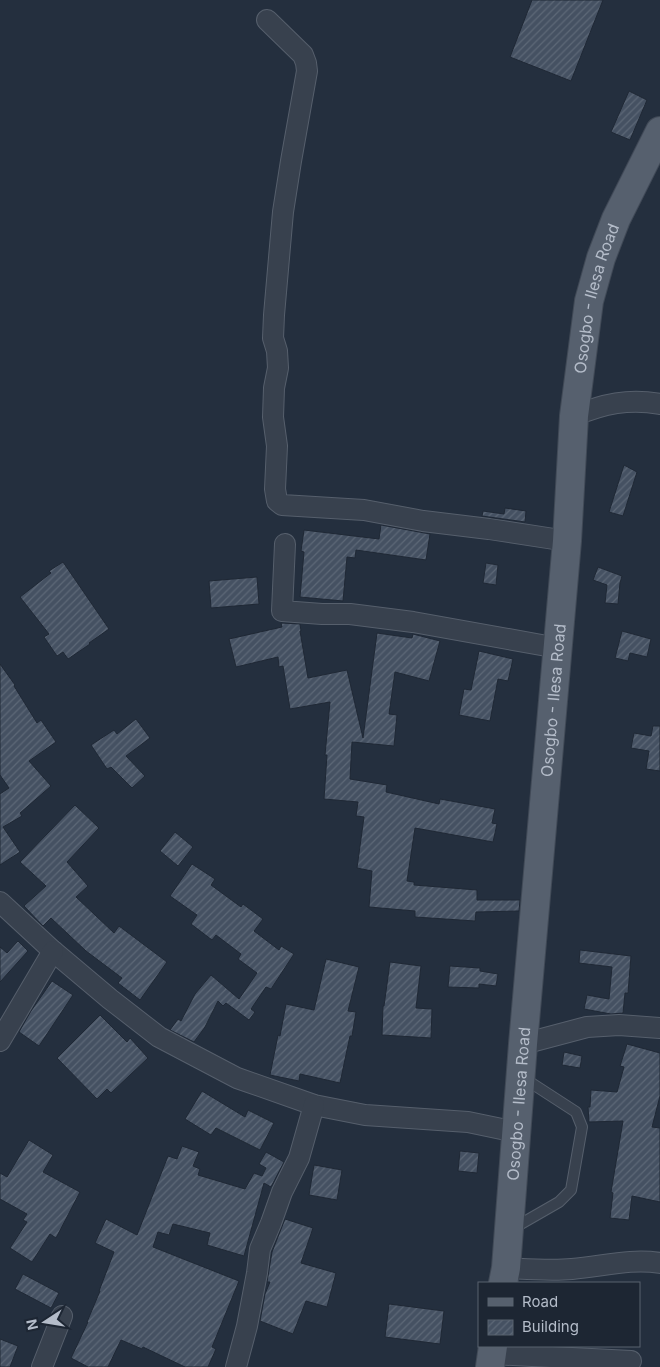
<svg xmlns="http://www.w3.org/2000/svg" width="660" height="1367" font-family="Inter,sans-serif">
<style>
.building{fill:url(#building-hatch);stroke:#1f2835}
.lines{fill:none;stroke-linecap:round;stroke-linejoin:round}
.service-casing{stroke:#565f6c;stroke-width:12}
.minor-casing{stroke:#565f6c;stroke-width:22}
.primary-casing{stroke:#414a57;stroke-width:30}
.service{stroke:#38414e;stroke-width:10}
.minor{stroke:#38414e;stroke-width:20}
.primary{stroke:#56606e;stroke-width:28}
.labels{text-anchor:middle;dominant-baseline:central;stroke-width:4;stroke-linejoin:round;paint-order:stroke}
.street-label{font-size:16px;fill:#b4bcc9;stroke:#1d2633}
</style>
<defs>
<pattern id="building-hatch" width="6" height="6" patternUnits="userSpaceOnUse" patternTransform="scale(1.25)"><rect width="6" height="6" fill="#455162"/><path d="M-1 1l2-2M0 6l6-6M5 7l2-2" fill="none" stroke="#5d6877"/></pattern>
</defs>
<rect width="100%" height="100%" fill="#242f3e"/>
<g class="building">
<path d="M532,0H603L571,81L510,57Z"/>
<path d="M629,91L647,100L630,140L611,132Z"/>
<path d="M624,465L637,472L623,516L609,512Z"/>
<path d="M505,508L526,511L525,522L482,516L483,511L504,514Z"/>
<path d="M381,525L430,534L426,560L356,550L355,558L347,557L343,601L300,597L304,552L301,551L304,530L379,539Z"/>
<path d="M63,562L109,629L89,643L90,644L68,659L63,652L57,656L44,637L49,634L20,597L51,573L49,571Z"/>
<path d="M486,563L498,565L496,585L483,583Z"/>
<path d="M598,567L622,576L620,583L618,604L605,603L607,585L593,580Z"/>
<path d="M257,577L259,604L211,608L209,581Z"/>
<path d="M281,623L300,624L301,631H300L308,678L347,670L363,738L377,633L412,638L413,634L440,641L429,681L395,672L389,714L397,715L394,746L352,742L350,779L387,785L386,792L439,804L440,799L495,809L492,823L497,824L493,842L415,828L407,881L414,882V885L477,890V900H520L519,911L476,912L475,921L415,917V911L369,907L372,871L357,868L364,817L356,816L358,802L324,799L327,755H325L330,702L290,709L283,666L279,667L278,657L236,667L229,639L282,627Z"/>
<path d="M622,631L651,639L647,657L630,653L628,661L615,658Z"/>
<path d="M479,651L513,659L508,681L498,679L490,721L459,715L464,689L471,690Z"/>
<path d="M0,664L15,685L14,686L37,723L41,720L56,742L29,761L51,786L20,813L22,816L3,827L20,852L0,865V794L9,788L0,775Z"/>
<path d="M136,719L150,738L126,756L145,776L132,788L111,767L107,769L91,745L114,730L117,734Z"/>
<path d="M653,726H660V771L646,769L649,751L631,748L634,733L651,736Z"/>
<path d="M75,805L99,828L67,862L88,886L76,897L114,933L119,926L167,962L140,1000L118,983L122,978L86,951L51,918L43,926L24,906L46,886L20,862Z"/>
<path d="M175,832L193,847L178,866L160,851Z"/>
<path d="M192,864L215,879L211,885L241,907L243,904L263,919L254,931L279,950L281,946L294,954L271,989L266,987L251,1009L255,1012L249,1020L226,1003L223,1006L218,1001L205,1027L194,1042L170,1030L178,1019L181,1021L195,994L211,975L239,999L257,973L238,959L241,954L216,935L212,940L191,924L197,915L170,896Z"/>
<path d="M18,941L28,951L0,982V947L7,953Z"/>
<path d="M580,950L631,956L628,993H625L623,1013L611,1014L584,1009L587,995L609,999L612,967L579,963Z"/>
<path d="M326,959L359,967L348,1011L356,1012L352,1036H350L340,1083L300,1074L299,1081L270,1075L278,1035L280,1036L286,1004L314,1010Z"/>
<path d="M390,962L421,966L416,1008L432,1009L431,1038L382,1035L383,1006H384Z"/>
<path d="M450,966L480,968V971L498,974L496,986L479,984V988L448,987Z"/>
<path d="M52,981L73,995L39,1046L19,1032L31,1011Z"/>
<path d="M100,1015L127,1042L130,1038L148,1058L111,1093L107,1089L97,1099L57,1058Z"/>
<path d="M627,1044L660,1053V1096L652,1127L660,1128V1202L632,1196L629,1220L610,1218L613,1193L611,1192L623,1121L589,1122L588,1107H590L591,1090L617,1092L624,1067L620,1066Z"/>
<path d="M564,1052L582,1056L580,1068L562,1065Z"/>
<path d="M202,1091L245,1117L248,1110L274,1123L260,1150L216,1128L211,1135L185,1119Z"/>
<path d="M29,1140L53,1155L43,1172L80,1192L56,1238L50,1234L32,1262L10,1248L27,1222L23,1220L27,1214L0,1199V1173L7,1177Z"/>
<path d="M182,1146L199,1152L193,1166L200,1169L198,1175L245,1189L254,1173L262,1176L266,1168L259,1164L266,1152L284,1162L271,1187L264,1183L244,1256L207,1245L210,1233L173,1224L169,1235L158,1232L153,1247L239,1281L212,1347L216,1349L208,1367H185L143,1347L142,1349L121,1340L108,1367H88L71,1358L88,1322H87L100,1291H99L114,1252L95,1243L106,1219L137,1235L168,1156L177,1159Z"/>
<path d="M460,1151L479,1153L477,1173L458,1171Z"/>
<path d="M314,1165L342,1170L337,1200L309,1195Z"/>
<path d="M285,1219L313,1228L301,1263L336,1273L327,1307L306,1301L293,1334L260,1321L265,1294L270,1282H267L272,1252Z"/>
<path d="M23,1274L59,1293L51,1308L15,1289Z"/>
<path d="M389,1304L444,1311L440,1344L385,1337Z"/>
<path d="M0,1339L18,1346L10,1367H0Z"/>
</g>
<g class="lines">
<defs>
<path id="service" d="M512,1229L559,1202L571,1190L582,1127L576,1112L522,1077"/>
<g id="minor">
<path d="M267,20L303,55L306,63L307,71L291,161L283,212L274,315L273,338L277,351L278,368L274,388L273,417L277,446L275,489L277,501L282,505L364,510L423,521L489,529L567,541"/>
<path d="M574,416C603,404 629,398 660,404"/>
<path d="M285,544L282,611L322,614H350L413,622L558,648"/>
<path d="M0,902L53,951L110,999L159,1037L237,1078L314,1105L365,1115L468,1122L516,1132"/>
<path d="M0,1041L53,951"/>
<path d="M523,1044L587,1027L619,1025L660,1028"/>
<path d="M506,1268C527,1269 550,1271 572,1269C601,1267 630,1258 660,1263"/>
<path d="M492,1354L631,1361"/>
<path d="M42,1367L62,1316"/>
<path d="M236,1367L247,1326L257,1273L260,1249L271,1223L282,1192L299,1158L314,1105"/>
</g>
<g id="primary">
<path id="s1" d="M503,1283L506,1268L523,1044L567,541L574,416L589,301L601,258L616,219L660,131"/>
<path d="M490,1367L493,1346"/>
</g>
</defs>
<use href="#service" class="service-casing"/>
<use href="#minor" class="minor-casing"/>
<use href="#primary" class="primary-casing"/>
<use href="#service" class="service"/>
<use href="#minor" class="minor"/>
<use href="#primary" class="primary"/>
</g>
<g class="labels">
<g class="street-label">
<text stroke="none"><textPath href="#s1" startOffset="990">Osogbo - Ilesa Road</textPath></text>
<text stroke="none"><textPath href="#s1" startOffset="585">Osogbo - Ilesa Road</textPath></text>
<text stroke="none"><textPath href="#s1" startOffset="180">Osogbo - Ilesa Road</textPath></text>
</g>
</g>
<rect x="478" y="1282" width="162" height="65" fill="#1d2633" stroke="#59626f"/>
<rect x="488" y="1298" width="25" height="8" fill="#56606e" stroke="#59626f"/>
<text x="522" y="1307" font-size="15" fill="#b4bcc9">Road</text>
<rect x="488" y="1320" width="25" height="15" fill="url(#building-hatch)" stroke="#59626f"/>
<text x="522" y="1332" font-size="15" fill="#b4bcc9">Building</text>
<g transform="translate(45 1322) rotate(258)" stroke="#1d2633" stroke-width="4" paint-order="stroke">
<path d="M0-4L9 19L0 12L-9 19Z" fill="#b4bcc9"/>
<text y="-8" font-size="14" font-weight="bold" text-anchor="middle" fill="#b4bcc9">N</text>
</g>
</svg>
